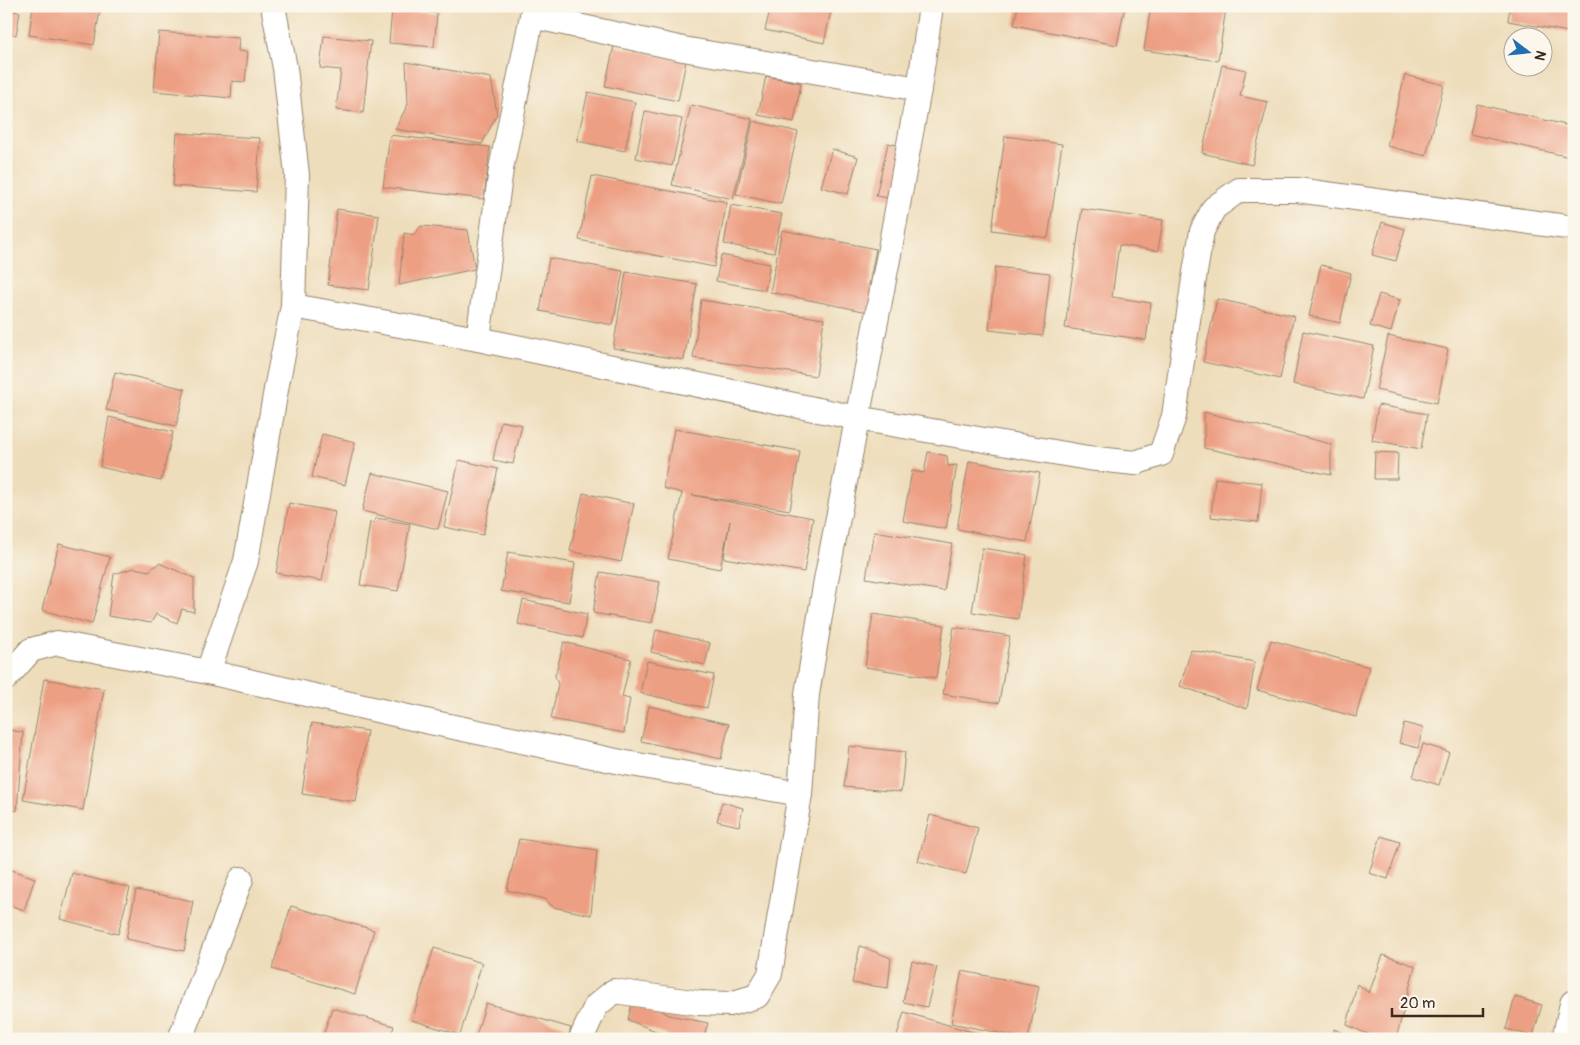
<svg xmlns="http://www.w3.org/2000/svg" width="1580" height="1045" font-family="Pangolin,sans-serif">
<style>
.building{fill:#ed9f83}
.lines{fill:none;stroke-linecap:round;stroke-linejoin:round}
.minor-casing{stroke:#94846c;stroke-width:26}
.primary-casing{stroke:#94846c;stroke-width:30}
.minor{stroke:#fff;stroke-width:24}
.primary{stroke:#fff;stroke-width:28}
</style>
<rect width="100%" height="100%" fill="#fbf7ec"/>
<filter id="ink" filterUnits="userSpaceOnUse"><feTurbulence type="fractalNoise" baseFrequency=".02" numOctaves="2"/><feDisplacementMap in="SourceGraphic" scale="10" xChannelSelector="R" yChannelSelector="G"/><feConvolveMatrix kernelMatrix="1 2 1 2 8 2 1 2 1" color-interpolation-filters="sRGB"/></filter>
<filter id="wash" filterUnits="userSpaceOnUse"><feTurbulence type="fractalNoise" baseFrequency=".0096" numOctaves="4" result="noise"/><feDisplacementMap in="SourceGraphic" scale="20" xChannelSelector="R" yChannelSelector="G"/><feGaussianBlur stdDeviation="1.12" result="paint"/><feColorMatrix in="noise" values="0 0 0 0 0 0 0 0 0 0 0 0 0 0 0 0 0 1.4 0 .05"/><feComposite in="paint" operator="in"/></filter>
<g filter="url(#wash)">
<rect width="100%" height="100%" fill="#edb"/>
<g id="blocks">
<g class="building">
<path d="M33,6H78L100,10L94,45L29,35Z"/>
<path d="M639,6H663L661,12Z"/>
<path d="M771,6H832L824,43L765,30Z"/>
<path d="M1018,6H1125L1117,45L1014,25Z"/>
<path d="M1151,6H1217L1226,8L1218,61L1144,50Z"/>
<path d="M1510,6H1574V33L1508,21Z"/>
<path d="M392,9L437,13L434,47L389,43Z"/>
<path d="M6,10L20,12L16,35L6,33Z"/>
<path d="M159,32L239,38L238,51L248,52L245,82L232,81L231,98L154,91Z"/>
<path d="M324,36L371,41L363,113L336,110L341,70L320,68Z"/>
<path d="M614,46L686,61L678,101L605,86Z"/>
<path d="M406,62L491,78L497,114L482,144L395,129L408,104Z"/>
<path d="M1222,65L1246,70L1240,96L1268,102L1252,165L1202,153Z"/>
<path d="M1405,75L1444,85L1426,156L1387,146Z"/>
<path d="M766,76L801,83L794,122L758,115Z"/>
<path d="M588,92L635,102L625,151L577,141Z"/>
<path d="M1477,104L1574,127V158L1470,134Z"/>
<path d="M691,105L752,119L733,199L672,185Z"/>
<path d="M645,111L682,119L672,166L636,158Z"/>
<path d="M753,121L798,132L781,204L736,194Z"/>
<path d="M177,133L260,138L256,192L173,186Z"/>
<path d="M390,135L490,147L484,199L383,187Z"/>
<path d="M1005,136L1062,144L1048,238L992,230Z"/>
<path d="M888,143L906,147L894,199L876,196Z"/>
<path d="M832,149L858,157L848,194L821,187Z"/>
<path d="M592,176L727,202L714,267L579,240Z"/>
<path d="M731,205L782,214L774,253L724,244Z"/>
<path d="M337,209L379,215L369,290L328,285Z"/>
<path d="M1082,209L1163,220L1158,251L1119,245L1112,297L1151,303L1146,340L1065,328Z"/>
<path d="M1382,222L1405,229L1396,261L1372,255Z"/>
<path d="M421,226L468,230L475,269L399,285L404,233L414,235Z"/>
<path d="M782,230L876,249L869,285L879,287L873,313L770,292Z"/>
<path d="M721,255L770,264L765,290L716,281Z"/>
<path d="M549,258L623,271L613,325L540,311Z"/>
<path d="M1321,265L1351,273L1340,323L1309,316Z"/>
<path d="M995,267L1050,273L1043,336L989,330Z"/>
<path d="M626,272L697,284L684,360L613,348Z"/>
<path d="M1379,294L1400,300L1391,332L1370,326Z"/>
<path d="M1217,299L1294,316L1280,379L1203,362Z"/>
<path d="M701,300L824,319L816,376L693,358Z"/>
<path d="M1303,331L1374,346L1363,399L1293,384Z"/>
<path d="M1388,336L1448,349L1437,403L1376,390Z"/>
<path d="M115,372L185,389L176,426L106,410Z"/>
<path d="M1378,405L1427,414L1421,449L1372,440Z"/>
<path d="M1204,412L1331,444V475L1204,448Z"/>
<path d="M109,417L173,432L161,481L100,467Z"/>
<path d="M501,421L522,425L513,464L493,460Z"/>
<path d="M674,429L800,451L790,510L692,495L813,518L804,572L724,558L730,521L720,569L668,559L682,493L663,488Z"/>
<path d="M322,434L355,442L345,485L312,477Z"/>
<path d="M928,452L947,456L948,466L957,465L946,529L903,521L912,471L924,473Z"/>
<path d="M1375,452L1398,453L1397,479H1374Z"/>
<path d="M459,460L498,469L483,535L444,527Z"/>
<path d="M969,461L1040,473L1027,542L957,529Z"/>
<path d="M372,473L448,491L438,529L362,511Z"/>
<path d="M1215,478L1262,483L1258,522L1211,517Z"/>
<path d="M583,493L634,504L621,562L570,551Z"/>
<path d="M289,503L335,512L322,581L276,573Z"/>
<path d="M376,518L410,524L398,591L360,585L370,522L374,523Z"/>
<path d="M874,531L952,544L944,591L866,578Z"/>
<path d="M59,544L110,557L92,624L42,610Z"/>
<path d="M982,548L1027,555L1018,619L972,612Z"/>
<path d="M508,552L575,563L569,602L501,591Z"/>
<path d="M159,563L194,578V612L182,609L177,623L156,614L151,623L108,616L114,574L134,568L149,571Z"/>
<path d="M600,572L660,582L652,623L593,613Z"/>
<path d="M523,600L587,614L582,638L518,624Z"/>
<path d="M873,614L944,625L936,678L865,667Z"/>
<path d="M954,627L1010,636L999,703L943,694Z"/>
<path d="M656,630L710,643L705,665L651,652Z"/>
<path d="M1271,640L1369,667L1356,717L1257,690Z"/>
<path d="M564,642L631,659L622,697L630,699L624,733L551,719L558,684L555,676Z"/>
<path d="M1191,650L1255,662L1247,709L1180,686Z"/>
<path d="M647,661L714,675L707,708L640,693Z"/>
<path d="M44,679L104,689L83,810L23,800Z"/>
<path d="M649,706L729,724L721,759L641,741Z"/>
<path d="M312,723L367,731L356,802L302,794Z"/>
<path d="M1404,723L1423,728L1418,748L1399,743Z"/>
<path d="M6,730L23,732L17,811L6,808Z"/>
<path d="M1423,744L1449,752L1439,785L1413,777Z"/>
<path d="M849,746L905,752L901,792L844,787Z"/>
<path d="M722,802L743,808L739,826L717,821Z"/>
<path d="M930,815L978,828L966,874L918,861Z"/>
<path d="M1381,836L1400,842L1388,879L1369,873Z"/>
<path d="M519,839L597,850L591,915L553,907L545,899L507,890Z"/>
<path d="M6,868L35,878L24,910L6,904Z"/>
<path d="M72,873L130,888L118,934L60,919Z"/>
<path d="M136,890L193,901L184,951L126,939Z"/>
<path d="M291,906L374,930L355,994L272,969Z"/>
<path d="M860,946L891,958L888,988L852,983Z"/>
<path d="M434,948L482,963L460,1035L412,1020Z"/>
<path d="M1383,955L1415,966L1396,1039H1379L1347,1025L1357,984L1369,993Z"/>
<path d="M912,961L937,967L927,1007L903,1002Z"/>
<path d="M962,971L1039,986L1028,1039L951,1023Z"/>
<path d="M634,994L669,1015L708,1023L703,1039H676L628,1020Z"/>
<path d="M1515,997L1542,1005L1533,1036L1506,1029Z"/>
<path d="M486,1003L571,1028L568,1039H475Z"/>
<path d="M332,1008L394,1026L390,1039H322Z"/>
<path d="M904,1012L989,1037L988,1039H896Z"/>
<path d="M1334,1029L1356,1039H1334Z"/>
</g>
</g>
</g>
<g filter="url(#ink)">
<use href="#blocks" fill-opacity="0" stroke="#94846c" stroke-width="1"/>
<g class="lines">
<defs>
<g id="minor">
<path d="M532,16L683,49L919,89"/>
<path d="M293,306L478,339L857,418L1088,458L1135,463L1161,454L1174,416L1195,272L1202,231L1214,208L1239,190H1297L1574,228"/>
<path d="M478,339L501,169L534,6"/>
<path d="M208,672L246,561L277,384L293,306L297,175L285,68L273,6"/>
<path d="M6,678L31,650L57,643L208,672L430,722L626,763L800,794"/>
<path d="M180,1039L241,879"/>
<path d="M581,1039L596,1006L614,991L699,1003L730,1004L757,996L770,974L800,794L807,694L826,580L889,254L919,89L931,6"/>
</g>
<path id="primary" d="M1566,1039L1574,1004"/>
</defs>
<use href="#minor" class="minor-casing"/>
<use href="#primary" class="primary-casing"/>
<use href="#minor" class="minor"/>
<use href="#primary" class="primary"/>
</g>
</g>
<rect width="1580" height="1045" fill="none" stroke="#fbf7ec" stroke-width="25"/>
<g transform="translate(1528 52) rotate(106)"><circle r="24" fill="#fbf7ec" stroke="#aea59a"/>
<path d="M0-4L9 19L0 12L-9 19Z" fill="#1f6fb2"/>
<text y="-8" font-size="14" font-weight="bold" text-anchor="middle" fill="#3b2a1e">N</text>
</g>
<path d="M1392 1008v8h91v-8" fill="none" stroke="#3b2a1e" stroke-width="2.5"/>
<text x="1400" y="1008" font-size="15" fill="#3b2a1e" stroke="#fbf7ec" stroke-width="4" paint-order="stroke">20 m</text>
</svg>
